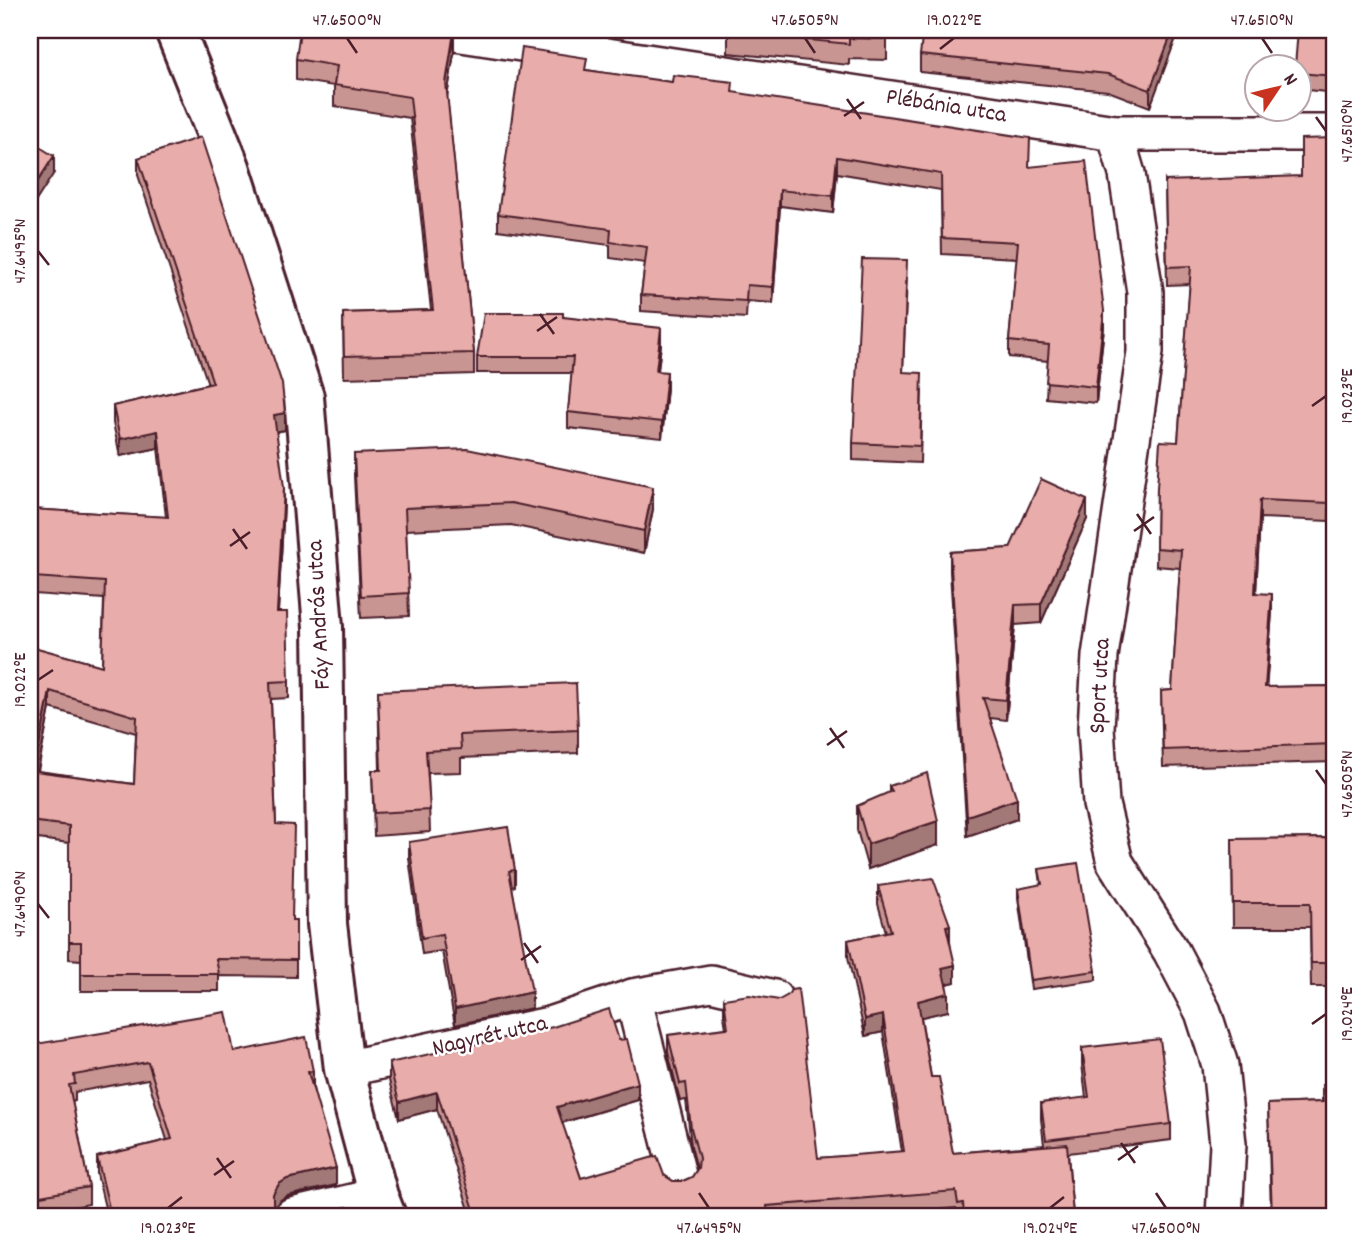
<svg xmlns="http://www.w3.org/2000/svg" width="1365" height="1246" font-family="Dekko,sans-serif">
<style>
.lines{fill:none;stroke-linecap:round;stroke-linejoin:round}
.street-casing{stroke:#4a1f2b;stroke-width:40}
.secondary-casing{stroke:#4a1f2b;stroke-width:44}
.street{stroke:#fff;stroke-width:35}
.secondary{stroke:#fff;stroke-width:38}
.wall{fill:#c89592;stroke:#4a1f2b;stroke-width:2;fill-rule:evenodd}
.shaded-wall{fill:#a27977;stroke:#4a1f2b;stroke-width:2}
.building{fill:#e8adaa;stroke:#4a1f2b;stroke-width:2;fill-rule:evenodd}
.ticks{fill:none;stroke:#4a1f2b;stroke-width:2.5}
.labels{text-anchor:middle;dominant-baseline:central;stroke-width:5;stroke-linejoin:round;paint-order:stroke}
.street-label{font-size:24px;fill:#4a1f2b;stroke:#fff}
.neatline{fill:none;stroke:#4a1f2b;stroke-width:2.5}
.ticks-label{font-size:18px;text-anchor:middle;fill:#4a1f2b}
</style>
<rect width="100%" height="100%" fill="#fff"/>
<filter id="ink" filterUnits="userSpaceOnUse"><feTurbulence type="fractalNoise" baseFrequency=".0143" numOctaves="2"/><feDisplacementMap in="SourceGraphic" scale="14" xChannelSelector="R" yChannelSelector="G"/><feConvolveMatrix kernelMatrix="1 2 1 2 8 2 1 2 1" color-interpolation-filters="sRGB"/></filter>
<g filter="url(#ink)">
<g class="lines">
<defs>
<g id="street">
<path d="M435,30L1115,133H1335"/>
<path d="M1115,133L1127,174L1145,292V352L1100,656L1096,728L1101,804L1115,862L1171,951L1203,1012L1220,1065L1228,1144L1224,1216"/>
<path d="M633,997L711,983L774,998"/>
<path d="M344,1069L549,1025L633,997L679,1179"/>
<path d="M292,1216L378,1196"/>
</g>
<path id="secondary" d="M175,30L230,167L304,397L323,627L327,924L344,1069L378,1196L386,1216"/>
</defs>
<use href="#street" class="street-casing"/>
<use href="#secondary" class="secondary-casing"/>
<use href="#street" class="street"/>
<use href="#secondary" class="secondary"/>
</g>
<g class="wall">
<path d="M728,30H887V60L849,59V65L728,53Z"/>
<path d="M1119,30H1179L1150,107L1108,91L920,72V55L1115,38Z"/>
<path d="M1335,30V93L1298,89V66Z"/>
<path d="M454,53L447,96L474,353V374L344,378L343,313L431,310L410,118L334,106V86L296,80V59Z"/>
<path d="M587,70L733,93L1030,167L1104,327L1096,403L1046,398L1048,361L1009,357V341L1017,258L942,254L941,190L837,173L833,213L780,206L773,303L747,301L746,318L641,311V295L645,263L610,258V245L498,230V214Z"/>
<path d="M138,158L285,430L276,432L284,504L278,612L289,681V698L271,699L276,824L292,920H296V977L219,976V991H81V960L69,959V843L30,838V646L102,666L104,599L34,594L30,612V509L166,517L158,448L120,456L113,423V406L208,384L138,175ZM50,708L136,733L134,784L38,771Z"/>
<path d="M1165,181L1330,466V484L1329,521L1260,518L1256,593L1272,612L1266,687L1335,686V762L1163,767L1161,691L1172,690L1180,568L1156,566L1157,488L1178,442L1190,284L1167,285Z"/>
<path d="M907,277L903,372L922,390L920,463L853,460V443Z"/>
<path d="M563,317L661,344L658,371L667,388L662,438L568,428V412L572,373H477V357Z"/>
<path d="M354,454L653,509L644,553L511,525L406,530L409,616L361,618L354,476Z"/>
<path d="M1087,519L1041,623L1015,625L1006,720L990,718L1017,819L967,836L950,572V552L1010,548Z"/>
<path d="M378,691L578,730V753L461,758V772L428,773L430,832L374,836L372,770H380Z"/>
<path d="M889,786L938,845L868,869L857,830V806L889,793Z"/>
<path d="M1335,838V987H1311L1310,927H1233L1232,839Z"/>
<path d="M409,842L515,870V886L512,887L532,1008L455,1025L442,951L422,954L409,858Z"/>
<path d="M1039,869L1096,971V980L1031,989L1018,898V889L1041,885Z"/>
<path d="M878,886L950,942L955,982L946,984L948,1011L921,1017L931,1077L953,1153L1044,1145L1041,1119V1103L1086,1098L1082,1064V1048L1171,1124V1140L1068,1153L1073,1216H957L956,1208L859,1216H471L437,1109L399,1119L389,1080V1063L619,1040L638,1100L562,1123L581,1178L664,1175L673,1181H683L692,1177L697,1169L691,1146L686,1100L680,1101L668,1052V1035L726,1028L724,1016V999L818,1158L902,1152L883,1032L865,1036L848,957V940L886,932L878,904Z"/>
<path d="M30,1045L234,1052L313,1088L336,1185L287,1196L279,1201L275,1208L278,1213L284,1216H107L97,1174V1157L167,1140L148,1079L75,1092V1101L72,1102L89,1187V1204L30,1216Z"/>
<path d="M1322,1085L1335,1216H1271L1268,1104L1322,1102Z"/>
</g>
<g class="shaded-wall">
<path d="M1173,30H1179L1150,107V90Z"/>
<path d="M454,32V53L446,104V83Z"/>
<path d="M54,156V173L30,210V193Z"/>
<path d="M837,157V173L833,213V196Z"/>
<path d="M780,190V206L773,303V287Z"/>
<path d="M1104,311V327L1096,403V387Z"/>
<path d="M661,328V344L656,387V371Z"/>
<path d="M1335,367V384L1328,484V466Z"/>
<path d="M667,372V388L662,438V422Z"/>
<path d="M285,413V430L274,432V415Z"/>
<path d="M158,431V448L120,456V439Z"/>
<path d="M284,487V504L277,629V612Z"/>
<path d="M653,487V509L644,553V531Z"/>
<path d="M1087,500V519L1041,623V604Z"/>
<path d="M1260,500V518L1255,610V593Z"/>
<path d="M34,577V594L30,612V595Z"/>
<path d="M1272,594V612L1265,705V687Z"/>
<path d="M1015,605V625L1006,720V700Z"/>
<path d="M50,691V708L34,788V771Z"/>
<path d="M1017,799V819L967,836V816Z"/>
<path d="M938,821V845L868,869V844Z"/>
<path d="M950,925V942L946,926Z"/>
<path d="M955,965V982L942,985V968Z"/>
<path d="M532,992V1008L455,1025V1009Z"/>
<path d="M948,993V1011L918,1018V1001Z"/>
<path d="M883,1015V1032L865,1036V1019Z"/>
<path d="M313,1071V1089L308,1072Z"/>
<path d="M638,1083V1100L557,1124V1107Z"/>
<path d="M437,1092V1109L399,1119V1102Z"/>
<path d="M336,1168V1185L287,1196L279,1201L273,1211V1194L279,1184L287,1179Z"/>
</g>
<g class="building">
<path d="M300,30H444L454,32L446,83L474,353L344,356L343,313L433,310L410,97L334,85L337,66L296,59Z"/>
<path d="M728,30H887V39L849,38V44L728,32Z"/>
<path d="M923,30H1027L1115,38L1119,30H1173L1150,90L1108,74L920,55Z"/>
<path d="M1298,30H1335V76L1298,73V66H1295Z"/>
<path d="M522,48L587,58L585,70L672,82L673,75L733,82L732,92L1030,138L1029,167L1086,161L1104,311L1096,387L1046,382L1049,345L1009,341L1018,242L942,238L941,174L837,157L833,196L780,190L773,287L747,285L746,301L641,295L647,247L610,242L611,229L498,214Z"/>
<path d="M201,137L282,384L285,413L274,415L284,487L277,612H287L289,681L270,682L276,824L294,825L292,920H296V960L216,959L219,974H81V942H69V826L30,821V646L102,666L105,582L34,577L30,595V509L168,517L158,431L120,439L113,406L213,383L138,158ZM50,691L137,717L134,784L34,771Z"/>
<path d="M1335,138V367L1328,466H1330L1329,503L1260,500L1255,593L1272,594L1265,687L1335,686V744L1163,750L1161,691L1172,690L1181,550L1156,548L1157,488L1160,441L1178,442L1191,266L1167,267L1165,181L1301,176V139Z"/>
<path d="M30,141L54,156L30,193Z"/>
<path d="M862,259L907,260L903,372L922,373L920,446L853,443Z"/>
<path d="M484,313H563V317L661,328L656,371L667,372L662,422L568,412L573,357H477Z"/>
<path d="M467,449L653,487L644,531L511,503L405,508L409,593L361,596L354,454Z"/>
<path d="M1041,479L1087,500L1041,604L1015,605L1006,700L983,698L1017,799L967,816L950,552L1010,548Z"/>
<path d="M576,683L578,730L460,735L461,749L426,751L430,810L374,813L372,770H381L378,691Z"/>
<path d="M927,773L938,821L868,844L857,806L892,791L889,786Z"/>
<path d="M508,827L515,870L509,871L532,992L455,1009L442,934L422,938L409,842Z"/>
<path d="M1335,838V963H1311L1310,903H1233L1232,839Z"/>
<path d="M1078,863L1096,971L1031,980L1018,889L1042,884L1039,869Z"/>
<path d="M933,878L950,925L946,926L955,965L942,968L948,993L918,1001L931,1077H939L953,1153L1067,1144L1073,1216H964L963,1203L958,1204L956,1191L767,1206L768,1216H476L437,1092L399,1102L389,1063L553,1027L609,1009L619,1040L627,1039L638,1083L557,1107L581,1178L657,1156L664,1175L673,1181H683L692,1177L698,1168L699,1158L691,1128L686,1083L680,1084L668,1035L728,1028L724,999L749,995L779,1000L788,995L791,990L798,989L818,1158L904,1151L883,1015L865,1019L848,940L891,931L878,886Z"/>
<path d="M226,1012L234,1052L306,1037L313,1071L308,1072L336,1168L287,1179L279,1184L273,1194V1204L278,1213L284,1216H111L97,1157L172,1139L148,1062L74,1075L75,1084L69,1085L89,1187L30,1198V1045Z"/>
<path d="M1160,1039L1171,1124L1046,1140L1041,1103L1089,1097L1082,1048Z"/>
<path d="M1322,1085H1335V1216H1272L1268,1104L1323,1102Z"/>
<path d="M347,1207L349,1214L365,1211L367,1216H306Z"/>
</g>
</g>
<path class="ticks" d="M347,38L357,53M805,38L815,53M1262,38L1272,53M940,49L954,38M847,99L861,119M844,116L864,102M1316,117L1326,131M38,251L49,265M540,314L554,334M537,331L557,317M1312,406L1326,396M1137,514L1151,534M233,529L247,549M1134,531L1154,517M230,546L250,532M38,680L53,670M830,728L844,748M827,745L847,731M1316,770L1326,784M38,904L49,918M524,943L538,963M521,960L541,946M1312,1024L1326,1014M1121,1143L1135,1163M217,1158L231,1178M1118,1160L1138,1146M214,1175L234,1161M699,1193L709,1208M1156,1193L1166,1208M168,1208L182,1197M1050,1208L1064,1197"/>
<g class="labels">
<g class="street-label">
<text transform="translate(946 107) rotate(9)">Plébánia utca</text>
<text transform="translate(320 615) rotate(-93)">Fáy András utca</text>
<text transform="translate(1101 686) rotate(-87)">Sport utca</text>
<text transform="translate(490 1037) rotate(-13)">Nagyrét utca</text>
</g>
</g>
<rect width="1365" height="1246" fill="none" stroke="#fff" stroke-width="77"/>
<g transform="translate(1278 88) rotate(55)"><circle r="33" fill="#ffffff" stroke="#b7a5aa" stroke-width="2"/>
<path d="M0-5L12 26L0 18L-12 26Z" fill="#c8321e"/>
<text y="-10" font-size="19" font-weight="bold" text-anchor="middle" fill="#4a1f2b">N</text>
</g>
<rect x="38" y="38" width="1288" height="1170" class="neatline"/>
<g class="ticks-label">
<text x="347" y="25">47.6500°N</text>
<text x="805" y="25">47.6505°N</text>
<text x="954" y="25">19.022°E</text>
<text x="1262" y="25">47.6510°N</text>
<text transform="translate(1346 131) rotate(-90)" y="6">47.6510°N</text>
<text transform="translate(19 251) rotate(-90)" y="6">47.6495°N</text>
<text transform="translate(1346 396) rotate(-90)" y="6">19.023°E</text>
<text transform="translate(19 680) rotate(-90)" y="6">19.022°E</text>
<text transform="translate(1346 784) rotate(-90)" y="6">47.6505°N</text>
<text transform="translate(19 904) rotate(-90)" y="6">47.6490°N</text>
<text transform="translate(1346 1014) rotate(-90)" y="6">19.024°E</text>
<text x="168" y="1233">19.023°E</text>
<text x="709" y="1233">47.6495°N</text>
<text x="1050" y="1233">19.024°E</text>
<text x="1166" y="1233">47.6500°N</text>
</g>
</svg>
